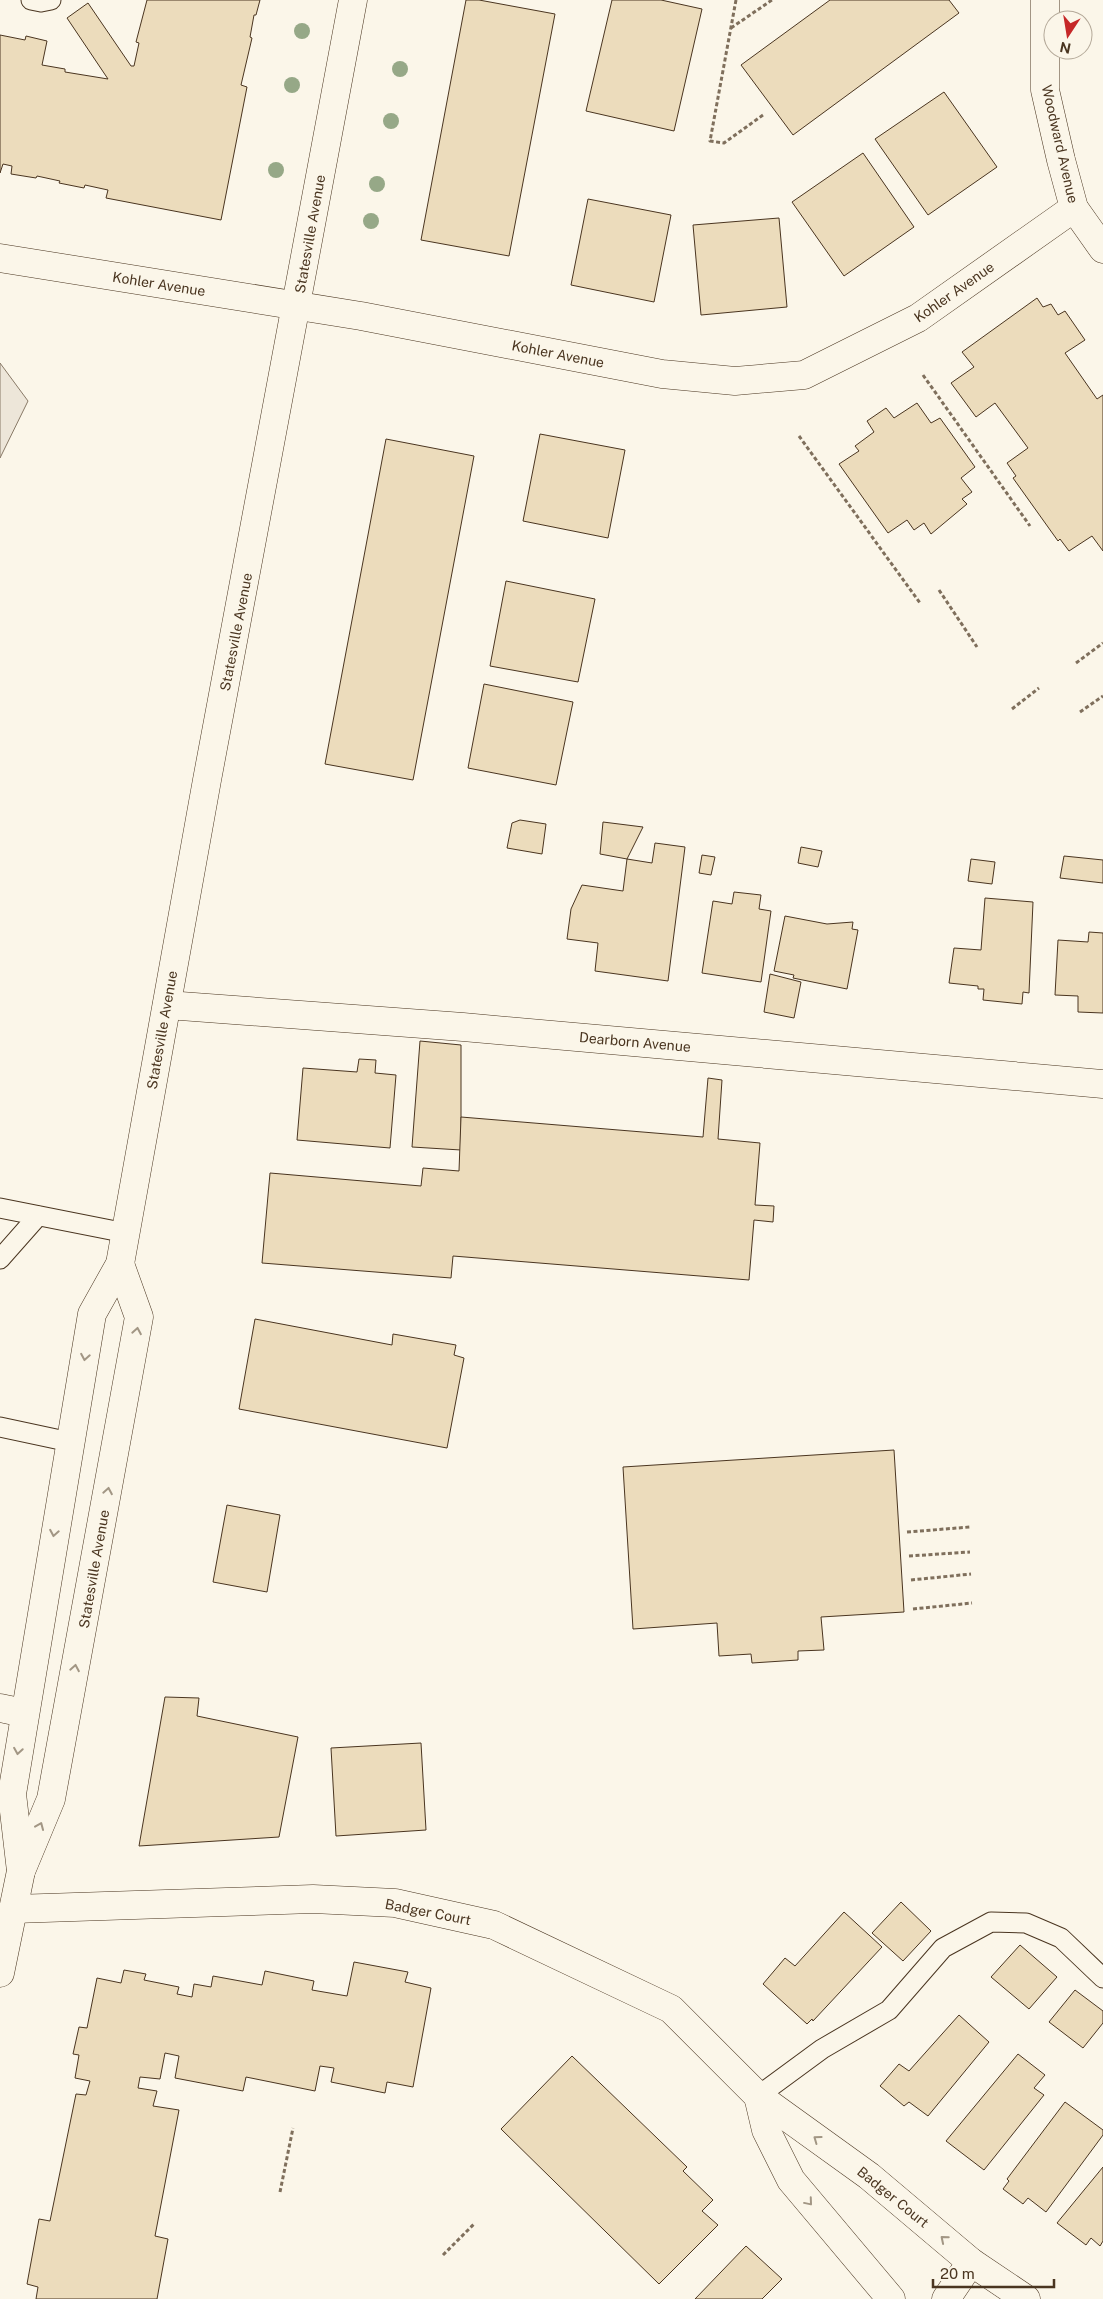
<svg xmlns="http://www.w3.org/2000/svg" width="1103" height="2299" font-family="'Public Sans',sans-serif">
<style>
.green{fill:#ede6d9;stroke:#887966}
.building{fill:#ecdcbc;stroke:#4a3520}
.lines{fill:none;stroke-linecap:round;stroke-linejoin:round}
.service-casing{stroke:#4a3520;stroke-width:21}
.minor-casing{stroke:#4a3520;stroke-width:29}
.secondary-casing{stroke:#4a3520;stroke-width:29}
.path{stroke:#7f6f5c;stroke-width:3;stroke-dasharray:4 2.5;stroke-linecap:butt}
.service{stroke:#fbf6e9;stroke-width:19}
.minor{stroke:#fbf6e9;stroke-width:28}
.secondary{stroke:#fbf6e9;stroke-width:28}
.tree{fill:#96a887}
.oneway{stroke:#a29684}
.labels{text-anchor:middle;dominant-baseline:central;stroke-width:4;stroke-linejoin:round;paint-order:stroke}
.street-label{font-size:14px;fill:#4a3520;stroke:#fbf6e9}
</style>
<rect width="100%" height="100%" fill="#fbf6e9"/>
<path class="green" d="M0,363L28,401L0,458Z"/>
<g class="building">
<path d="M147,0H260L256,15H254L250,37L252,38L241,85L247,87L221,220L106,198L108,190L85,185L84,188L59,183L60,181L37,176L36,178L11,174L12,166L3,164L0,173V35L25,40L26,36L47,41L42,65L65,69V72L108,79L67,18L88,3L131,66H134L139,43L136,42Z"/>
<path d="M466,0H479L555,14L509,256L421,240Z"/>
<path d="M612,0H661L702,9L674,131L586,111Z"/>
<path d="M830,0H949L959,13L793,135L741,65Z"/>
<path d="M944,92L997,167L928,215L875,139Z"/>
<path d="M863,153L914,227L844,276L792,202Z"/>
<path d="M588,199L671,215L654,302L571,285Z"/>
<path d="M779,218L787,307L701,315L693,225Z"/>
<path d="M1037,298L1043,307L1051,304L1058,315L1065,311L1085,340L1065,353L1097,399L1103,395V551L1092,536L1069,551L1060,539L1058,541L1013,478L1016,476L1007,463L1028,448L995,403L976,417L951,383L974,367L962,352Z"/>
<path d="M917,403L931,423L940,418L975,467L961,478L972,492L962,499L967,504L931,534L924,523L914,530L907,520L888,533L839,464L859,451L855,446L874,432L867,421L886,408L894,418Z"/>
<path d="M540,434L625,450L608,538L523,521Z"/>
<path d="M386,439L474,456L413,780L325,764Z"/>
<path d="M506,581L595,599L578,682L490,666Z"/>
<path d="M484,684L573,702L556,785L468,768Z"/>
<path d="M520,820L546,824L542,854L507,848L512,823Z"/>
<path d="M603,822L643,827L627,859L600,854Z"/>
<path d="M655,843L685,847L668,981L595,971L598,943L567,939L571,909L582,885L623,891L627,859L652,863Z"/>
<path d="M801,847L822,851L818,867L798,863Z"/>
<path d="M702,855L715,857L711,875L699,873Z"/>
<path d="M1064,856L1103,860V883L1060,878Z"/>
<path d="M971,859L995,862L992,884L968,881Z"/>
<path d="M734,892L761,895L759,909L771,911L761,982L702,973L713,901L732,904Z"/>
<path d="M985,898L1033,902L1029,993L1023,992L1022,1004L983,1000L984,989H978V986L949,983L954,948L981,950Z"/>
<path d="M785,916L827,924L853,922L852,929L858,930L847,989L793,978L794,975L774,971Z"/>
<path d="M1089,932L1103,933V1013L1078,1012V996L1055,995L1058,940L1088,942Z"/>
<path d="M770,974L801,982L794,1018L764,1012Z"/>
<path d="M420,1041L461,1045V1150L412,1147Z"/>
<path d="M359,1059L376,1060L375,1073L396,1075L390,1148L297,1140L303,1068L357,1072Z"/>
<path d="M708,1078L722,1080L718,1139L760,1143L755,1205L774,1206L773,1222L754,1220L749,1280L453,1256L451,1278L262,1263L270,1173L421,1186L423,1168L459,1171L461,1117L703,1137Z"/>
<path d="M255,1319L392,1345L393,1334L456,1345L454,1355L464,1358L447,1448L239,1409Z"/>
<path d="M894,1450L904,1612L821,1617L824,1650L798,1651V1660L752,1663L751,1654L719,1656L717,1623L633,1629L623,1467Z"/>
<path d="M227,1505L280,1515L267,1592L213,1582Z"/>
<path d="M165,1697L199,1698L197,1716L298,1737L279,1837L139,1846Z"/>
<path d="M421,1743L426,1830L336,1836L331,1748Z"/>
<path d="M901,1902L931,1931L903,1961L872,1933Z"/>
<path d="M844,1912L882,1947L813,2021L812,2019L807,2024L763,1984L785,1958L795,1966Z"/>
<path d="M1020,1945L1057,1977L1029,2009L991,1977Z"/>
<path d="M354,1962L408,1972L405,1982L431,1988L413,2087L387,2082L385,2093L331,2082L334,2068L320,2066L315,2091L246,2077L243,2091L175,2078L179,2056L165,2053L160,2079L140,2077L138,2088L157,2091L153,2106L179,2110L155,2236L168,2239L157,2299H36L38,2287L27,2284L39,2219L50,2221L76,2094L86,2095L90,2081L75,2078L79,2055L73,2054L79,2027L87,2028L97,1978L121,1983L124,1970L146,1974L144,1980L179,1987L177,1994L192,1997L194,1984L211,1987L213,1976L262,1985L265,1971L314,1981L312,1990L347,1996Z"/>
<path d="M1075,1990L1103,2011V2023L1083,2048L1049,2022Z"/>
<path d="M959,2015L989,2042L928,2116L909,2102L904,2106L880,2086L899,2064L909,2071Z"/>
<path d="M1018,2054L1045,2075L1034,2088L1044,2095L984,2170L946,2141Z"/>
<path d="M572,2056L687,2167L683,2171L713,2200L702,2211L718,2225L659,2284L501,2129Z"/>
<path d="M1065,2102L1103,2130V2135L1046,2212L1028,2198L1023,2204L1003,2189L1009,2181L1007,2179Z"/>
<path d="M1103,2167V2241L1100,2246L1091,2238L1086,2245L1057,2223Z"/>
<path d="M746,2246L782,2279L762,2299H695Z"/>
</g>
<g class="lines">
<defs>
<g id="service">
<path d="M31,0L41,2L51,0"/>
<path d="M0,1208L126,1233"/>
<path d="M0,1259L38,1216"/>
<path d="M0,1427L70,1442"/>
<path d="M758,2096L822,2049L889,2010L943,1948L991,1922L1026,1923L1061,1938L1103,1978"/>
</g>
<g id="minor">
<path d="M1045,0V90L1061,160L1074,208L1103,249"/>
<path d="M0,258L361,316L662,374L735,381L804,375L918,318L1074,208"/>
<path d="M167,1005L463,1027L1103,1084"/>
<path d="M0,1708L24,1713"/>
<path d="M14,1909L313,1899L395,1903L494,1925L671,2009L758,2096L869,2176L971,2262L1026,2299"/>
<path d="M758,2096L766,2130L791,2180L891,2299"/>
<path d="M946,2299L971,2262"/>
</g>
<g id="secondary">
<path d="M21,1871L12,1794L92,1314L120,1264L207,780L353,0"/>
<path d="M0,1973L21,1871L51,1799L139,1317L120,1264"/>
</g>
</defs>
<use href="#service" class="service-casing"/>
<use href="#minor" class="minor-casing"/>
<use href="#secondary" class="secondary-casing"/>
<g class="path">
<path d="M736,0L710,141L724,143L763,115"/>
<path d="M731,28L772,0"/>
<path d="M923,375L1030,526"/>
<path d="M799,436L920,603"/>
<path d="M939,590L977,647"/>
<path d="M1076,663L1103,643"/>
<path d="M1012,709L1039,688"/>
<path d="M1080,712L1103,696"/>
<path d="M907,1532L970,1527"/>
<path d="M909,1556L970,1552"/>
<path d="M911,1580L971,1574"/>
<path d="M913,1609L972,1603"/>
<path d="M280,2192L293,2128"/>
<path d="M443,2255L474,2224"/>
</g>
<use href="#service" class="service"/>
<use href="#minor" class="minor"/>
<use href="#secondary" class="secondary"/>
</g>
<g class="tree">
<circle cx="302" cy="31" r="8"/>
<circle cx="400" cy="69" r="8"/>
<circle cx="292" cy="85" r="8"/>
<circle cx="391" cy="121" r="8"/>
<circle cx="276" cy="170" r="8"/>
<circle cx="377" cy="184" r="8"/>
<circle cx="371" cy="221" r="8"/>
</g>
<defs><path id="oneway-chevron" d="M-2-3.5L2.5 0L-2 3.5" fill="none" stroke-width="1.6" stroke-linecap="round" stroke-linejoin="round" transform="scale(1.25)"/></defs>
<g class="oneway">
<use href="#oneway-chevron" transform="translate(137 1331) rotate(-80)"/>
<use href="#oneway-chevron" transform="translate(85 1357) rotate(100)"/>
<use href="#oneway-chevron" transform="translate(108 1491) rotate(-80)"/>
<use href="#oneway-chevron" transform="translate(54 1533) rotate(100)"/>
<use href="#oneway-chevron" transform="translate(75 1668) rotate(-80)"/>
<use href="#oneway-chevron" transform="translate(18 1751) rotate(99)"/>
<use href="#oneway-chevron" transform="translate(40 1826) rotate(-67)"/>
<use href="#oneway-chevron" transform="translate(817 2139) rotate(-144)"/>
<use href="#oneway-chevron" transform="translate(809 2202) rotate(50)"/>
<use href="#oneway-chevron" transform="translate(944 2239) rotate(-140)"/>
</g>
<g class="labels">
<g class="street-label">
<text transform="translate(1060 144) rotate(77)">Woodward Avenue</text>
<text transform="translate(310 234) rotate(-80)">Statesville Avenue</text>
<text transform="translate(159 284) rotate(9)">Kohler Avenue</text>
<text transform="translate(954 292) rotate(-35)">Kohler Avenue</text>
<text transform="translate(558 354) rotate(11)">Kohler Avenue</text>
<text transform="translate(236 632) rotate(-79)">Statesville Avenue</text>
<text transform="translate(162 1030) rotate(-80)">Statesville Avenue</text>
<text transform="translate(635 1042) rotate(5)">Dearborn Avenue</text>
<text transform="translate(94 1569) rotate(-80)">Statesville Avenue</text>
<text transform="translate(428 1912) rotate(11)">Badger Court</text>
<text transform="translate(893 2197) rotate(39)">Badger Court</text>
</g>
</g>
<g transform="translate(1068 35) rotate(192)"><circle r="24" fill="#fbf6e9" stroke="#b4a999"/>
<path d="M0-4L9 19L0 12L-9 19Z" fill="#c62828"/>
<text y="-8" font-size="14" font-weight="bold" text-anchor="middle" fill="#4a3520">N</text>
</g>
<path d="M933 2279v8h121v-8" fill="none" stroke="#4a3520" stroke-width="2.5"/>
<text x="940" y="2279" font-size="15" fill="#4a3520" stroke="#fbf6e9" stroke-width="4" paint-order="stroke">20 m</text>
</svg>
